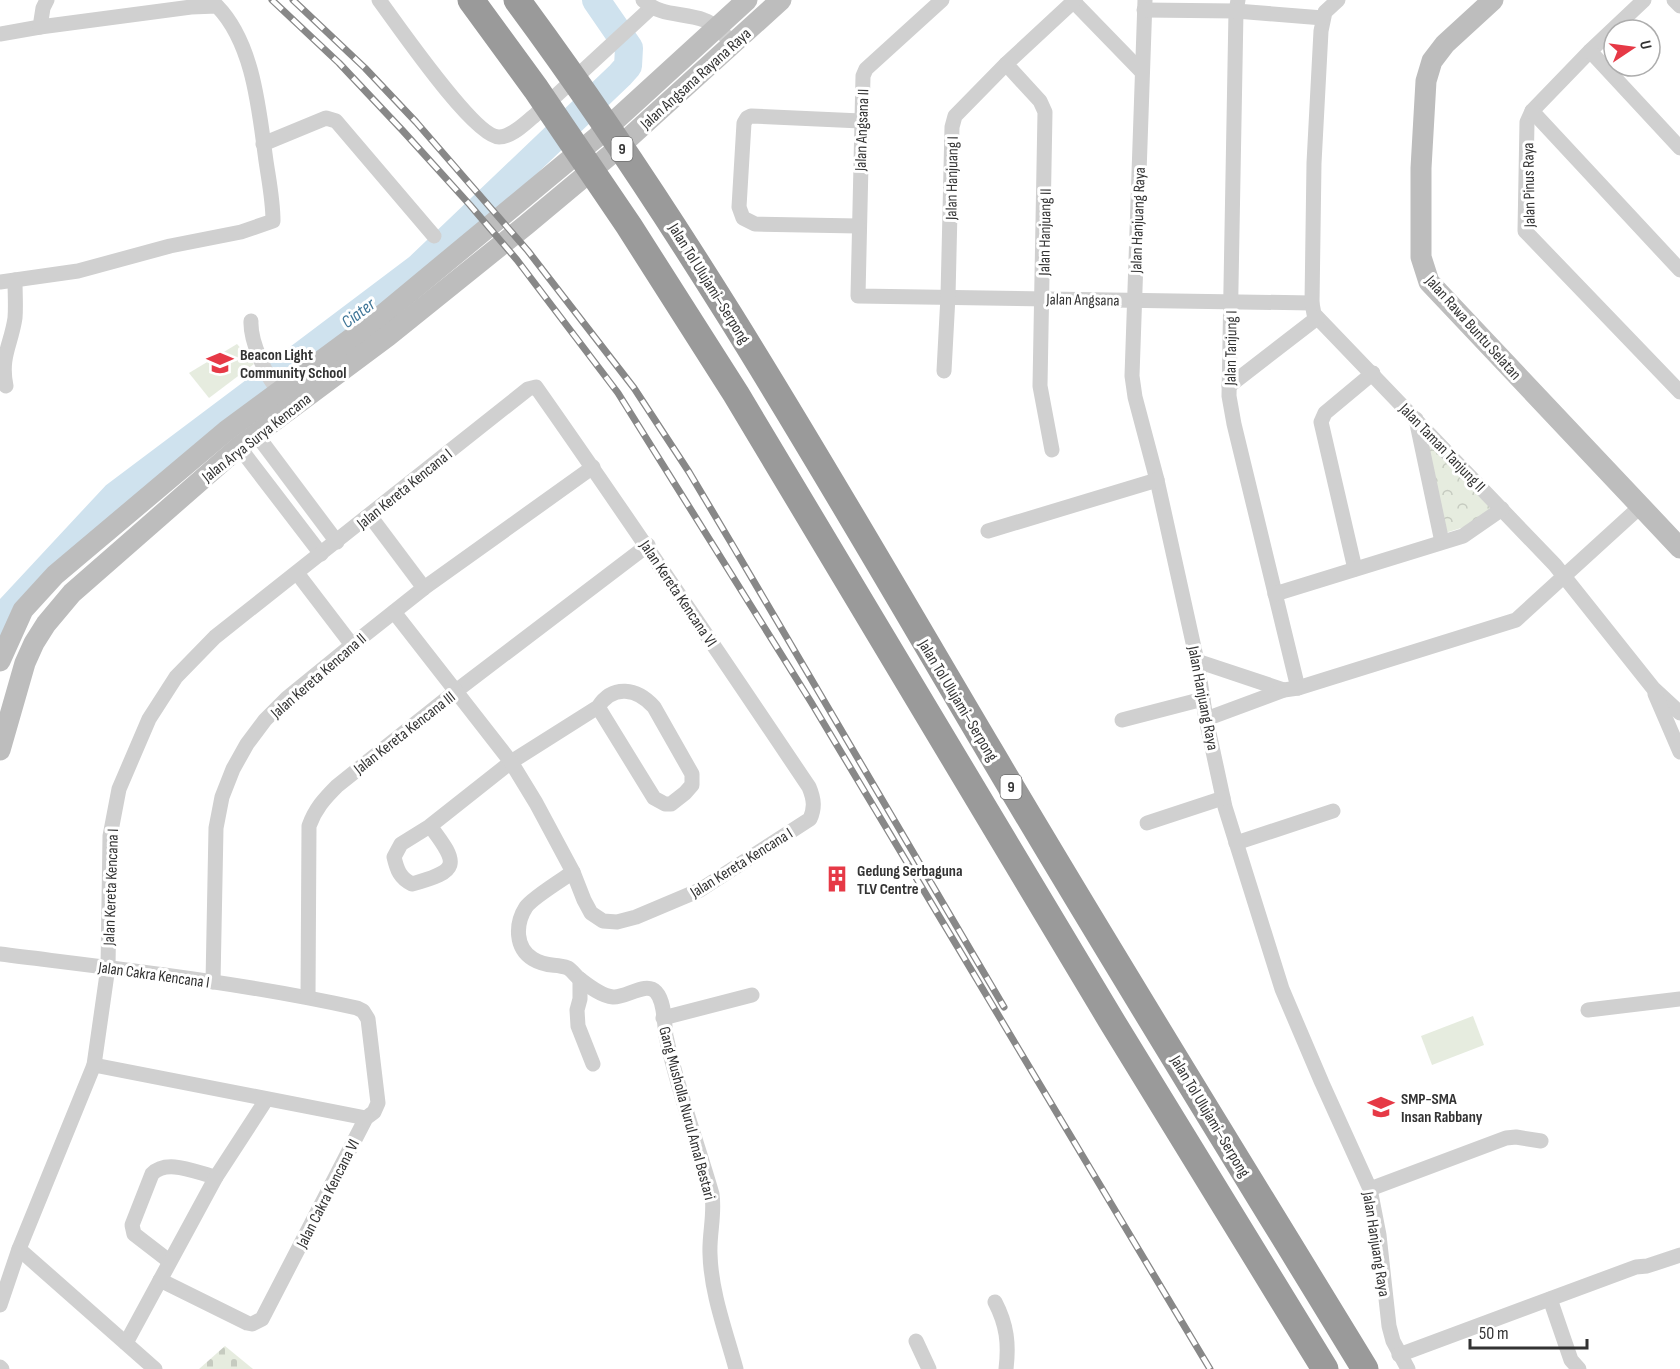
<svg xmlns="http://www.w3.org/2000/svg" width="1680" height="1369" viewBox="0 0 1680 1369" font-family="'Sofia Sans Condensed',sans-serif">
  <defs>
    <pattern id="cemetery-stones" width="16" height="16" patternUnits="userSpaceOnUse" patternTransform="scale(1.5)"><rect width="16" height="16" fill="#e6ecdf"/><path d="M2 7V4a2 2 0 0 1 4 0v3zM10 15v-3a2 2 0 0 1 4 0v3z" fill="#c6cbc0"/></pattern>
    <pattern id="park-crowns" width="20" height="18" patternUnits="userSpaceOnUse" patternTransform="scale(1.5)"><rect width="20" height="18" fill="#e6ecdf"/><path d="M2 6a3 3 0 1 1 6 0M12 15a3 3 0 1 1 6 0" fill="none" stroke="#c6cbc0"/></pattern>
  </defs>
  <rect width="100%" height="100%" fill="#fff"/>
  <polygon fill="url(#cemetery-stones)" points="225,1346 253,1369 199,1369"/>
  <polygon fill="url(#park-crowns)" points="1424,435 1492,507 1474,524 1445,533"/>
  <g fill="#e6ecdf">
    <polygon points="237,344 254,364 209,398 189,373"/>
    <polygon points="1473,1016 1484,1045 1432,1065 1421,1036"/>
  </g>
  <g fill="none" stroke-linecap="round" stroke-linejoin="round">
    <polyline stroke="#cfe2ee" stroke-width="28" points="0,626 6,613 115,496 418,268 620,75 628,66 629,48 596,0"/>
    <g stroke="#d0d0d0" stroke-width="15">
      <path d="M379 0C397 24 474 137 499 137 512 137 525 123 534 116L651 8"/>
      <path d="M643 0C661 17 682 12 704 20 716 24 725 36 733 44"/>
      <polyline points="942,0 866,69 863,76 858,296 1312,303"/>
      <polyline points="1072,0 1141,71"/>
      <polyline points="1145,0 1132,376 1135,397 1157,480 1197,661 1206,719 1225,807 1282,989 1322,1083 1370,1189 1379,1235 1389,1326 1393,1341 1408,1369"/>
      <polyline points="1238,0 1236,11 1229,396 1234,424 1298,688"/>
      <polyline points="1338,0 1325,12 1321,31 1314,163 1312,303 1314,314 1555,565 1653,688 1680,713"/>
      <polyline points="1644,0 1590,51 1532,111 1527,122 1525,231 1680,392"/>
      <polyline points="1674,0 1680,6"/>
      <polyline points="1144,10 1236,11 1323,18"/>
      <polyline points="0,34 40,27 43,8 47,0"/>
      <polyline points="1590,51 1680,148"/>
      <polyline points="1006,64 1040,101 1045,112 1040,386 1052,450"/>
      <polyline points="1532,111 1680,270"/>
      <polyline points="263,144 326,118 336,121 434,236"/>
      <polyline points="858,226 755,224 743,218 739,207 744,123 747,118 751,116 861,121"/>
      <path d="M0 282 78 271 170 246 241 232 273 221C273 201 269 181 266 161 259 111 254 44 217 6L191 7 40 27"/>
      <path d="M251 321C250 341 266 377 280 392"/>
      <polyline points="944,371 948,296 952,127 955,116 1006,64 1075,0"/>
      <path d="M6 386C0 357 11 345 15 318 16 306 15 293 15 280"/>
      <polyline points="1229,386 1317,318"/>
      <polyline points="1416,419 1442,542"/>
      <polyline points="256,434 337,542"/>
      <polyline points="239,447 321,554"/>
      <polyline points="370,516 424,588"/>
      <polyline points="988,531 1157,480"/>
      <polyline points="1355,569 1321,422 1325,413 1373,373"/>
      <polyline points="297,573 352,645"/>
      <polyline points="1275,594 1463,536 1502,509"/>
      <polyline points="1197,661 1284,690"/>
      <polyline points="1655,694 1680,752"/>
      <polyline points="1206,719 1284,690 1298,688 1516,620 1641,506"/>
      <polyline points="1122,720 1203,699"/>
      <polyline points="1147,823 1223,798"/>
      <path d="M430 826 401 844 394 857C397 870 400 878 412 884 459 871 460 865 430 826L511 762 598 707C613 684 637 688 654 707L692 774V785L685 793 671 804H665L654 798 598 707"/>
      <polyline points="1236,843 1333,811"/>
      <path d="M573 872C563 879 532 898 526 907 515 924 515 948 533 959 548 968 555 963 568 968 573 971 576 977 581 980 590 987 602 996 613 997 626 998 646 981 656 992 665 1002 664 1023 666 1036 677 1088 697 1142 712 1194 715 1215 709 1234 710 1254 711 1293 726 1332 736 1369"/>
      <path d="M0 954C119 969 240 982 357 1008L363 1011 368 1019 378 1103 374 1112 366 1118 262 1319 252 1324 247 1323 160 1280"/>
      <polyline points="580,979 580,999 577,1010 578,1026 593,1064"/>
      <polyline points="213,982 216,828 222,797 233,769 247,744 265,720 287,698 352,645 424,588 593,467"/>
      <path d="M308 997 309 826C315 809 324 799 337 786L456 691 648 545"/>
      <polyline points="1588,1010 1680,999"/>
      <polyline points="663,1018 752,995"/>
      <polyline points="94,1065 366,1118"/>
      <polyline points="1370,1189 1506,1138 1516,1137 1541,1141"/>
      <polyline points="19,1249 155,1369"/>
      <path d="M169 1261 134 1234 132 1225 152 1174C167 1158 197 1173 216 1177"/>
      <polyline points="1550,1299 1571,1360 1579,1369"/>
      <path d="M995 1302C1007 1325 1009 1344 1006 1369"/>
      <path d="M0 1305 19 1249 94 1065 108 967 110 836 119 789 149 719 176 677 215 637 528 389 536 387C629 519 719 653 809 787 814 799 815 808 810 819L700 890 636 917 617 922 603 921 591 913 584 900 573 872 536 803 511 762 394 612"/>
      <polyline points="916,1341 929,1369"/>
      <polyline points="126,1343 216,1177 266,1100"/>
      <polyline points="1399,1355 1636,1267 1647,1266 1680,1255"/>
      <polyline points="0,1367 2,1369"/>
    </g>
    <g stroke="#bdbdbd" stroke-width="21">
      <polyline points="1493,0 1445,44 1432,61 1426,81 1421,168 1421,257 1429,282 1680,548"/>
      <polyline points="0,661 23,610 55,575 226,431 375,321 597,137 747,0"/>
      <polyline points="0,750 25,663 34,643 46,624 72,593 239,447 388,336 526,225 610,155 781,0"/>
    </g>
    <g stroke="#9a9a9a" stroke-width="27">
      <polyline points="471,0 536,89 629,226 736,394 1111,1020 1325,1369"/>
      <path d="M517 0C694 239 840 498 991 753 1113 960 1240 1164 1365 1369"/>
    </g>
    <g stroke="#888" stroke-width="7">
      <g id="rail">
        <polyline points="272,0 339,63 403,131 470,205 517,260 618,393 811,702 1210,1369"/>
        <polyline points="293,0 365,68 416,122 528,251 634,388 689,472 733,546 1004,1007"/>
      </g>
    </g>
    <use href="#rail" stroke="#fff" stroke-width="4.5" stroke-dasharray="14" stroke-linecap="butt"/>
  </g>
  <defs>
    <g id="school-bare" transform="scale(2.07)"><path d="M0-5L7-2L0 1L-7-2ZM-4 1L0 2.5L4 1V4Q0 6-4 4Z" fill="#e63946" stroke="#fff" stroke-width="2.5" paint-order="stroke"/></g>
    <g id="building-bare" transform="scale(2.07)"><path d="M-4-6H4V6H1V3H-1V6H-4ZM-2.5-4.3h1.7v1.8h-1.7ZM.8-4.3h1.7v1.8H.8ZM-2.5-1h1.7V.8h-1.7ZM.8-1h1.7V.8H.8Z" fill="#e63946" stroke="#fff" stroke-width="2.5" paint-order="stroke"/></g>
  </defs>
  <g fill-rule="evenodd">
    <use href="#school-bare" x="220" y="363"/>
    <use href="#building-bare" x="837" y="879"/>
    <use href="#school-bare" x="1381" y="1107"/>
  </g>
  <g text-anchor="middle" stroke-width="6" stroke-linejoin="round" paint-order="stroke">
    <g fill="#fff" stroke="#707070" stroke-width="1.5">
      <rect x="611.5" y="137" width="21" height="24" rx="4.5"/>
      <rect x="1000.5" y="775" width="21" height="24" rx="4.5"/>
    </g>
    <g font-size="15" font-weight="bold" fill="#333">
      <text x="622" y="154">9</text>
      <text x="1011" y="792">9</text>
    </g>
    <g font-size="16" fill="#333" stroke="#fff">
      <text transform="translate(695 78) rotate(-42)" y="6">Jalan Angsana Rayana Raya</text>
      <text transform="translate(861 130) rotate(-88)" y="6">Jalan Angsana II</text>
      <text transform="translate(951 178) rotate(-89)" y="6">Jalan Hanjuang I</text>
      <text transform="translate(1528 185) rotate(-91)" y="6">Jalan Pinus Raya</text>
      <text transform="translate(1137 220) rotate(-88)" y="6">Jalan Hanjuang Raya</text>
      <text transform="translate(1044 232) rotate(-89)" y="6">Jalan Hanjuang II</text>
      <text transform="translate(710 283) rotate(58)" y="6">Jalan Tol Ulujami–Serpong</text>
      <text transform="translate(1083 299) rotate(1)" y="6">Jalan Angsana</text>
      <text transform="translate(1474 327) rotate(48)" y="6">Jalan Rawa Buntu Selatan</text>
      <text transform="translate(1230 348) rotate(-89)" y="6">Jalan Tanjung I</text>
      <text transform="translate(256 437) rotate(-38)" y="6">Jalan Arya Surya Kencana</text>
      <text transform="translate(1443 447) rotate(46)" y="6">Jalan Taman Tanjung II</text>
      <text transform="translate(404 488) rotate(-39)" y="6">Jalan Kereta Kencana I</text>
      <text transform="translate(679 593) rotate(56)" y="6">Jalan Kereta Kencana VI</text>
      <text transform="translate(318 675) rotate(-41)" y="6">Jalan Kereta Kencana II</text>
      <text transform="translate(1204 698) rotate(79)" y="6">Jalan Hanjuang Raya</text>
      <text transform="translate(959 700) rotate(59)" y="6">Jalan Tol Ulujami–Serpong</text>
      <text transform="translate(404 732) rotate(-38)" y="6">Jalan Kereta Kencana III</text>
      <text transform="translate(741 862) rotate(-32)" y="6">Jalan Kereta Kencana I</text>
      <text transform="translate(110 887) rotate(-88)" y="6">Jalan Kereta Kencana I</text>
      <text transform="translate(154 974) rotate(8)" y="6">Jalan Cakra Kencana I</text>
      <text transform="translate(688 1113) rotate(75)" y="6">Gang Musholla Nurul Amal Bestari</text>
      <text transform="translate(1211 1116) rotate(59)" y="6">Jalan Tol Ulujami–Serpong</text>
      <text transform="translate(327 1193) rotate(-63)" y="6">Jalan Cakra Kencana VI</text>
      <text transform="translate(1377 1244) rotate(81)" y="6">Jalan Hanjuang Raya</text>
    </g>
    <g font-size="16" font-weight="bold" fill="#333" stroke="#fff" text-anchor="start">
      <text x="240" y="360">Beacon Light<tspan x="240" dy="18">Community School</tspan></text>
      <text x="857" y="876">Gedung Serbaguna<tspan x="857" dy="18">TLV Centre</tspan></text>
      <text x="1401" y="1104">SMP-SMA<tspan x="1401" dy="18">Insan Rabbany</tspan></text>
    </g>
    <g font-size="18" font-style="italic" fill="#3f7597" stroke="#fff">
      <text transform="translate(358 313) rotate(-37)" y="6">Ciater</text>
    </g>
  </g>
  <g transform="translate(1632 48) rotate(77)"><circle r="28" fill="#ffffff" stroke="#adadad" stroke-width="1.5"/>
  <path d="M0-4.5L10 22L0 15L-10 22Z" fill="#e63946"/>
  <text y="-9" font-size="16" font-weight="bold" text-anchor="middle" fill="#333333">U</text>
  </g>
  <path d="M1470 1339v9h117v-9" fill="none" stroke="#333333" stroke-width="3"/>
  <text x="1479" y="1339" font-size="18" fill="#333333" stroke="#ffffff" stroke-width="4.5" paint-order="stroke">50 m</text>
</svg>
